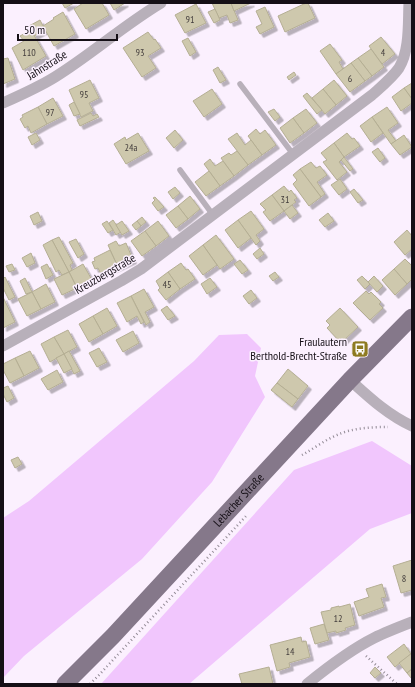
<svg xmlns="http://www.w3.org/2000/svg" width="415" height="687" viewBox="0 0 415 687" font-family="'PT Sans Narrow',sans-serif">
  <defs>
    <filter id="shadow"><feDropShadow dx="3.5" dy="3.5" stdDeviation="0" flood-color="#0004"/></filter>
  </defs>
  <rect width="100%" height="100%" fill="#fbf0fe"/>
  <g fill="#f1c6fd">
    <polygon points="247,334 261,348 255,376 265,397 212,482 142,559 24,656 3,678 3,518 29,501 194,361 219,335"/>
    <polygon points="372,441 412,466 412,513 370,529 189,684 101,684 294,470"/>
  </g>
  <g fill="#cec8ad" stroke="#b4ae93" filter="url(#shadow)">
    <polygon points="62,3 74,3 65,8"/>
    <polygon points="83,3 102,3 109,15 86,29 74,9"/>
    <polygon points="110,3 125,3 114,10"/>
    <polygon points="212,3 231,3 238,20 230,23 227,15 219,18"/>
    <polygon points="231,3 251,3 234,11"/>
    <polygon points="306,3 308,3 315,18 285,32 278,16"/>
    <polygon points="196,4 206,23 185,33 175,15"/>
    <polygon points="265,7 274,27 260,34 256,27 262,24 256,11"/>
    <polygon points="215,9 220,20 214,23 208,12"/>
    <polygon points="63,12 75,34 54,46 43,26 54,19 53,18"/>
    <polygon points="40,20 45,30 34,36 29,26"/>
    <polygon points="31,30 46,56 23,70 12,48 24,41 20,36"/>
    <polygon points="148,32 154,40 155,39 161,48 148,56 156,68 142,77 123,48"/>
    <polygon points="381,37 395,54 382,64 369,46"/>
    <polygon points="188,38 196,52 190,56 182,41"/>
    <polygon points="330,44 342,60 339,62 343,69 336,74 320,51"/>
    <polygon points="371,49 384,67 372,76 358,58"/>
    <polygon points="8,58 15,79 3,84 3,59"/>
    <polygon points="358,58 372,76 365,81 351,63"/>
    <polygon points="351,63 365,81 350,92 336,74"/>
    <polygon points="218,67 226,80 220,83 213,70"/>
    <polygon points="294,72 296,75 289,80 287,77"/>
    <polygon points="90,80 99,98 89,103 93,111 81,117 69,90"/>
    <polygon points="334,80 347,96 336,105 323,89"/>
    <polygon points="412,83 412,99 404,88"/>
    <polygon points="404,88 412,99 412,103 401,111 392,97"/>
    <polygon points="212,89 222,104 204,117 193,101"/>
    <polygon points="323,89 336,105 325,114 312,98"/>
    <polygon points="307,93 322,110 317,114 303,96"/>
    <polygon points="53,98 63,116 47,124 38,107"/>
    <polygon points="74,102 80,114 74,116 69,105"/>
    <polygon points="38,107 47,124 31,133 28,126 25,128 20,119 23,117 22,115"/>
    <polygon points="387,107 398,123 388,130 396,141 391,144 372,117"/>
    <polygon points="274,109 280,117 275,121 268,112"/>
    <polygon points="306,109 317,123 304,133 293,118"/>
    <polygon points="91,113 93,116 97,114 99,117 80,126 77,120"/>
    <polygon points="372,117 383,133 371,142 360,126"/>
    <polygon points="293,118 304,133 290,143 280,128"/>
    <polygon points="256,129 260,134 265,130 276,145 262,155 248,136"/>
    <polygon points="175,130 183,140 174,148 166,138"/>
    <polygon points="36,133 40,140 32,145 28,137"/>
    <polygon points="138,133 149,151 126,164 114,144 125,137 126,140"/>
    <polygon points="237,133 245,145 251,140 262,155 248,165 228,139"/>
    <polygon points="347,133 352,139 354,138 360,146 344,157 334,143"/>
    <polygon points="404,135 412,147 400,155 391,144"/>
    <polygon points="334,143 344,157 339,162 347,172 337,180 323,162 327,160 321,153"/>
    <polygon points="378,148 385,158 380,162 372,152"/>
    <polygon points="237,151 248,165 234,176 221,158 229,153 231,155"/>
    <polygon points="344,157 353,169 350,171 341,160"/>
    <polygon points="210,159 215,166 223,161 234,176 220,186 204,164"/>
    <polygon points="311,162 316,168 320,166 327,175 317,182 325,194 321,197 300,169"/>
    <polygon points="300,169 321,197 309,206 293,184 297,180 293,175"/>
    <polygon points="209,171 220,186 206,196 195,182"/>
    <polygon points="340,179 347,189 339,195 331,185"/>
    <polygon points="284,186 289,192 291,190 297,198 294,200 296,202 284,211 272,195"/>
    <polygon points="175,187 180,193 173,199 168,192"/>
    <polygon points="354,189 363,200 358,203 350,192"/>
    <polygon points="272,195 284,211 270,221 263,212 266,210 260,204"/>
    <polygon points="190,196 200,209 188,219 178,206"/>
    <polygon points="155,197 164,207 158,211 152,203 155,200 153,198"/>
    <polygon points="292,205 298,213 290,219 284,211"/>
    <polygon points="178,206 188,219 176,228 166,215"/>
    <polygon points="251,211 264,229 256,235 260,241 256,245 238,220"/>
    <polygon points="38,212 42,221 34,225 30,216"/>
    <polygon points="328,213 334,221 325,227 319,220"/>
    <polygon points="142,217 146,222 141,226 137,221"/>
    <polygon points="113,220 121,232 116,235 109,223"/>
    <polygon points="238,220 251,238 238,248 225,230"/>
    <polygon points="107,221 113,230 108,233 102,224"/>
    <polygon points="122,221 129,231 122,235 116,225"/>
    <polygon points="137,221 141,226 136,230 132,225"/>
    <polygon points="158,221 169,236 156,246 145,231"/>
    <polygon points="407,230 412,236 412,249 405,255 394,242"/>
    <polygon points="145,231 156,246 142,256 131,241"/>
    <polygon points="216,235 234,259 220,269 203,245"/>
    <polygon points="59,237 73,263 70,265 72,270 69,272 52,240"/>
    <polygon points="76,239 84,254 78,258 69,242"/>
    <polygon points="52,240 69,272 62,275 59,270 56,272 43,245"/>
    <polygon points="116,241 119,246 126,243 133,260 118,267 108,245"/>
    <polygon points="203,245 217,265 203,275 189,256"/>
    <polygon points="260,248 264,254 257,259 253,254"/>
    <polygon points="110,250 118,267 101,274 98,268 95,269 92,262 95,261 94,258"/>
    <polygon points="31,253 35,263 27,267 22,258"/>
    <polygon points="405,259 412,266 412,279 407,284 394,269"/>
    <polygon points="240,260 248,270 242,274 234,264"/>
    <polygon points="181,263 186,270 188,269 195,279 180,289 168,272"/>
    <polygon points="12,264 15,270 9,272 6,266"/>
    <polygon points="47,264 53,275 46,279 41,267"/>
    <polygon points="83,264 92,280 77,288 69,272"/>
    <polygon points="394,269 407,284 395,295 382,280"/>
    <polygon points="69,272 77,288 62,295 54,279"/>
    <polygon points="168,272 180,289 166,300 158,290 160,288 156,281"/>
    <polygon points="275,272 279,277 273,281 269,276"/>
    <polygon points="362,276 370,284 365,289 357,280"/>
    <polygon points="374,276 383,286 377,292 368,282"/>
    <polygon points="5,277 15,297 9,300 3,288 3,279"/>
    <polygon points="25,278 32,292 26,294 20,281"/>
    <polygon points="210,278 217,287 207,294 201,284"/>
    <polygon points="46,284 55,302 41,309 32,292"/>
    <polygon points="144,289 154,307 145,312 150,322 146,325 131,296"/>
    <polygon points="251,290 257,298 249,304 243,296"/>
    <polygon points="366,291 369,294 371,292 381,302 379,304 383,308 370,320 353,303"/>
    <polygon points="32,292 41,309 27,316 18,299"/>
    <polygon points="131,296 144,322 141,324 137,316 127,322 117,303"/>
    <polygon points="3,297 15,322 3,328"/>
    <polygon points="167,306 175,316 168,320 161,310"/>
    <polygon points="107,308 117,326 103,334 93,316"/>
    <polygon points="340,308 358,327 341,343 327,328 330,325 326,321"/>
    <polygon points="93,316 103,334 89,342 79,324"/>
    <polygon points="68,330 77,347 64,354 54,337"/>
    <polygon points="133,331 139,343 123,352 116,340"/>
    <polygon points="54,337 64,354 50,362 41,344"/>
    <polygon points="99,348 107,362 97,367 89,353"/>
    <polygon points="30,351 39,368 24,376 15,358"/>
    <polygon points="69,351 80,371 74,374 64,354"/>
    <polygon points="64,354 72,369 64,373 56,358"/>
    <polygon points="15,358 24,376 10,383 3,370 3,364"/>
    <polygon points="288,369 308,386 298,399 277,383"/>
    <polygon points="57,370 63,382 48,390 41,379"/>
    <polygon points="277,383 298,399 292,407 271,390"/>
    <polygon points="8,386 14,398 7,402 3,394 3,388"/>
    <polygon points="18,457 22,464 15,468 11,460"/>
    <polygon points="412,560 412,590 401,593 393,566"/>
    <polygon points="382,584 386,597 381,598 384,607 359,616 354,602 369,597 366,589"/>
    <polygon points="350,604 355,625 345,628 346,630 336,633 336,631 327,633 321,612 331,610 331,608 339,606 339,607"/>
    <polygon points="324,624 329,640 315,644 310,628"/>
    <polygon points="301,637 302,642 306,641 310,657 289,663 290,667 277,671 270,645"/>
    <polygon points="404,644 411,654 395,667 387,657"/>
    <polygon points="412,653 412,669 407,673 399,663"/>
    <polygon points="269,667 273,684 242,684 239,674"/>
    <polygon points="375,667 381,673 375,678 370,673"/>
    <polygon points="412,669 412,679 407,673"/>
  </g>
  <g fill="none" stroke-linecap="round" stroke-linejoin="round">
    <g stroke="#948c97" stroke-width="2.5" stroke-dasharray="1 3" stroke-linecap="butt">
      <path d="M302 455C313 449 325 440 337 435 352 428 372 427 388 427"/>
      <polyline points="366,656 397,684"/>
      <polyline points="90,684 100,674 247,515"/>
    </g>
    <g stroke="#b8b0ba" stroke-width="5.5">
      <polyline points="240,84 293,154"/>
      <polyline points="180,170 213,215"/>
    </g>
    <g stroke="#b8b0ba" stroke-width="11">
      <path d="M3 103C21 95 39 87 55 77 92 54 124 25 161 3"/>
      <path d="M3 346 121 281 141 269 372 95C382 86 392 78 399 68 410 50 408 23 409 3"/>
      <path d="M350 380C370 398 388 415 412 426"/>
      <path d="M307 684C328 667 350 650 374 638 386 632 399 627 412 622"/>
    </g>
    <path stroke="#85788a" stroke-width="17" id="s1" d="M65 684 113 636 350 380 412 317"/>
  </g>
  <defs>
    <g id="bus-square" transform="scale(0.9)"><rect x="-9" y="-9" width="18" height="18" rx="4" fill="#8d7a20" stroke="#fbf0fe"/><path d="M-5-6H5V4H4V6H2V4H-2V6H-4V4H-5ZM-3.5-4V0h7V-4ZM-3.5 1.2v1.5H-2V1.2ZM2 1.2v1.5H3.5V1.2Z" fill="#fff"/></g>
  </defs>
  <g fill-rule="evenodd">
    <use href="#bus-square" x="360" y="349"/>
  </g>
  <g text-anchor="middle" stroke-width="3" stroke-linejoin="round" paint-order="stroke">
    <g font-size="10" fill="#433d3c">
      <text x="190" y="23">91</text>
      <text x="29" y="56">110</text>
      <text x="140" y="56">93</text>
      <text x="383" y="56">4</text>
      <text x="350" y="82">6</text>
      <text x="84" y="98">95</text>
      <text x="50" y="116">97</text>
      <text x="131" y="151">24a</text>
      <text x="285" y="203">31</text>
      <text x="167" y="288">45</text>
      <text x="404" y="582">8</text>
      <text x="338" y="622">12</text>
      <text x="290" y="655">14</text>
    </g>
    <g font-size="12" fill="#150f16" stroke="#fbf0fe">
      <text transform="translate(47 65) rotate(-32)" y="4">Jahnstraße</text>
      <text transform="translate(105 274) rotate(-30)" y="4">Kreuzbergstraße</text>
      <text dy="4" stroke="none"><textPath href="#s1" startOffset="253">Lebacher Straße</textPath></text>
    </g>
    <g font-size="12" fill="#150f16" stroke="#fbf0fe" text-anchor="end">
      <text x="347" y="346">Fraulautern<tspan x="347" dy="14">Berthold-Brecht-Straße</tspan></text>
    </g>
  </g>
  <rect width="415" height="687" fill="none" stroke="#150f16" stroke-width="8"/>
  <path d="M18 34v6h99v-6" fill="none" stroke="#150f16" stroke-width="2"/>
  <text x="24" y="34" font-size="12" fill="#150f16" stroke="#fbf0fe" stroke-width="3" paint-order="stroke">50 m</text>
</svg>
